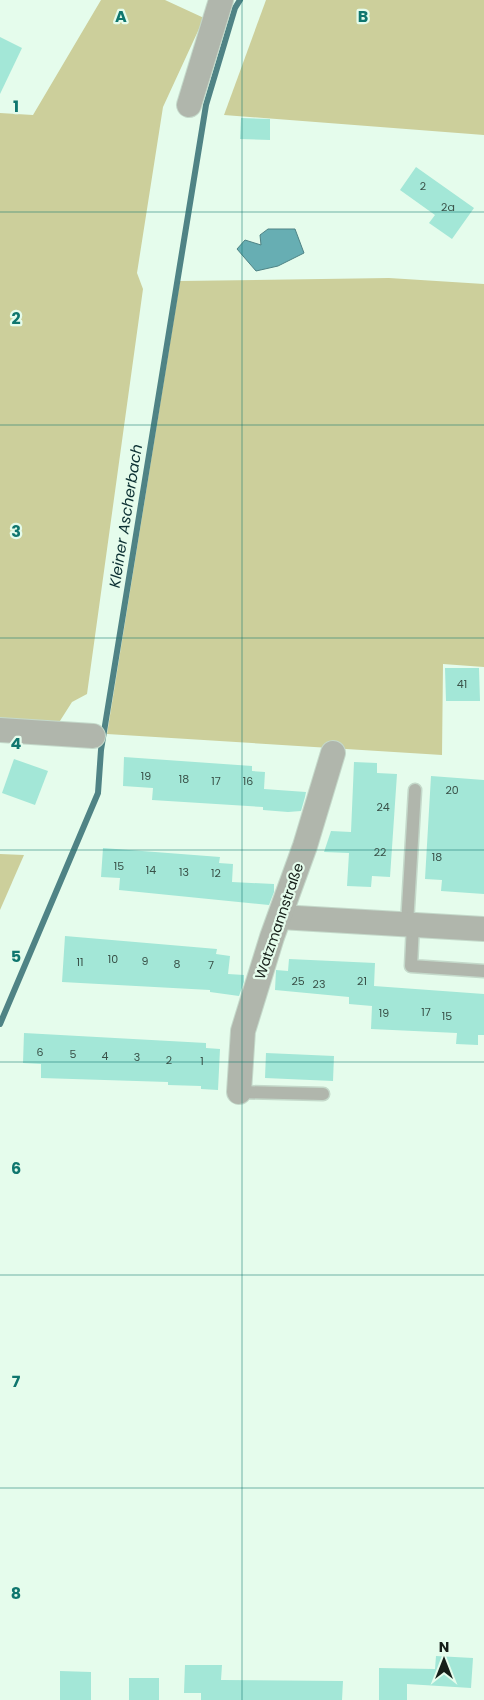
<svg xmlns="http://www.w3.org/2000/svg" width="484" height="1700" viewBox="0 0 484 1700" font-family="Poppins,sans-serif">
  <rect width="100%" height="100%" fill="#e5fcec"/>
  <g fill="#cccf9b">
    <polygon points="101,0 165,0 204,18 163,107 137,273 143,289 87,694 72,702 58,724 0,721 0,113 33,115"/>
    <polygon points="266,0 484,0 484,135 224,115"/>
    <polygon points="389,278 484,284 484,667 443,664 442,755 107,734 180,281"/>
    <polygon points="0,854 24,855 0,910"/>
  </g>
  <polygon fill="#67aeb3" stroke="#4f8385" points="268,229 295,229 304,253 278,266 256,271 237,249 245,240 261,245 260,235"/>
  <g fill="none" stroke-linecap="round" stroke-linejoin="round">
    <polyline stroke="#4f8385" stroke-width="6" points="0,1024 98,793 101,750 206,105 235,8 240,0"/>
  </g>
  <g fill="#a3e7d7">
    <polygon points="0,37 22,48 0,94"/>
    <polygon points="241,118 270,119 270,140 240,139"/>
    <polygon points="416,167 474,208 452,239 429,223 435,215 400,190"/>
    <polygon points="445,668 479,668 480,701 446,701"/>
    <polygon points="124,757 252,766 252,771 265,772 264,789 306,792 305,797 301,811 288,812 263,810 263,807 152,800 153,788 123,786"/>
    <polygon points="14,759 48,771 35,805 2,793"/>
    <polygon points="354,762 377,763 377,773 397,774 390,877 372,876 371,887 347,886 349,853 324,852 331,831 351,832"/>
    <polygon points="431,776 484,780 484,894 441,891 442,880 425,879"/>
    <polygon points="103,848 220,857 219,863 233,864 232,882 274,884 274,892 269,905 119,890 120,878 101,877"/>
    <polygon points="65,936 217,949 216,954 230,956 228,974 244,975 244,982 239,996 210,992 210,990 62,982"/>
    <polygon points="289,959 375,963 374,986 484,994 484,1035 478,1035 478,1045 456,1044 457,1033 371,1029 372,1006 349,1004 349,997 275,990 276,970 288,971"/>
    <polygon points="24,1033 206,1043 206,1048 220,1049 218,1090 201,1089 201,1086 168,1085 168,1082 41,1078 41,1064 23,1063"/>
    <polygon points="266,1053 334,1056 333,1081 265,1078"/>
    <polygon points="436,1656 473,1658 471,1688 407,1684 407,1700 379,1700 379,1668 435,1669"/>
    <polygon points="185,1665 222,1665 221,1680 343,1681 342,1700 201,1700 201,1693 184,1693"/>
    <polygon points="60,1671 91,1672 91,1700 60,1700"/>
    <rect x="129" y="1678" width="30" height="22"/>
  </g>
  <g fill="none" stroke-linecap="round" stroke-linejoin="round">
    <g stroke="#c4d9ca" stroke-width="15">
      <g id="service">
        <polyline points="407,924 415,790"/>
        <polyline points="413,924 411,966 484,971"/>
        <polyline points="239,1092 323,1094"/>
      </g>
    </g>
    <g stroke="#c4d9ca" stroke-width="26">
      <g id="minor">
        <polyline points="189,105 221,0"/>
        <polyline points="0,730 93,736"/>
        <polyline points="280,917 484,929"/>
        <polyline points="239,1092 243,1031 272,937 305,846 333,753"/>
      </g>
    </g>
    <use href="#service" stroke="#b0b6ac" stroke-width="12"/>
    <use href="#minor" stroke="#b0b6ac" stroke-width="24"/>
  </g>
  <path fill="none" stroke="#0f766e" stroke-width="1" stroke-opacity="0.55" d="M242 0V1700M0 212H484M0 425H484M0 638H484M0 850H484M0 1062H484M0 1275H484M0 1488H484"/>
  <g text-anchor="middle" stroke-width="4.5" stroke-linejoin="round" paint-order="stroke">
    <g font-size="11" fill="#395148">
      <text x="423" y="190">2</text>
      <text x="448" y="211">2a</text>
      <text x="462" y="688">41</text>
      <text x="146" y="780">19</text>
      <text x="184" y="783">18</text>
      <text x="216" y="785">17</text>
      <text x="248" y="785">16</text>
      <text x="452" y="794">20</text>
      <text x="383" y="811">24</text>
      <text x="380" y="856">22</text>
      <text x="437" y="861">18</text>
      <text x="119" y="870">15</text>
      <text x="151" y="874">14</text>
      <text x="184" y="876">13</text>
      <text x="216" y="877">12</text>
      <text x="113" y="963">10</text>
      <text x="145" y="965">9</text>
      <text x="80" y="966">11</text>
      <text x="177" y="968">8</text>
      <text x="211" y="969">7</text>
      <text x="298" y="985">25</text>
      <text x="362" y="985">21</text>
      <text x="319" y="988">23</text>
      <text x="426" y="1016">17</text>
      <text x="384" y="1017">19</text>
      <text x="447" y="1020">15</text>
      <text x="40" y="1056">6</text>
      <text x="73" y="1058">5</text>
      <text x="105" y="1060">4</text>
      <text x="137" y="1061">3</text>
      <text x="169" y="1064">2</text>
      <text x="202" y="1065">1</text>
    </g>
    <g font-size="14" fill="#161f19" stroke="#e5fcec">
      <text transform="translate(279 921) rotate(-71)" y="5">Watzmannstraße</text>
    </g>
    <g font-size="15" font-style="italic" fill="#0c3133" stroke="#e5fcec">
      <text transform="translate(126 516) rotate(-81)" y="5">Kleiner Ascherbach</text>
    </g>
  </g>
  <g font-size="16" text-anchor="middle" font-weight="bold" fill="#0f766e" stroke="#e5fcec" stroke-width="4.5" stroke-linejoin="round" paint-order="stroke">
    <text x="121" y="22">A</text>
    <text x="363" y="22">B</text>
    <text x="16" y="112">1</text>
    <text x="16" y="324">2</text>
    <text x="16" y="537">3</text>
    <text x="16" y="749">4</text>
    <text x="16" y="962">5</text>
    <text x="16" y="1174">6</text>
    <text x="16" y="1387">7</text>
    <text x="16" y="1599">8</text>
  </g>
  <g transform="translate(444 1660)" stroke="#e5fcec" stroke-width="4" paint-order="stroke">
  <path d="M0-4L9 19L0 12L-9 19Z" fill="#161f19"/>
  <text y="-8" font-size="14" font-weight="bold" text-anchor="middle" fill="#161f19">N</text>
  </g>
</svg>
